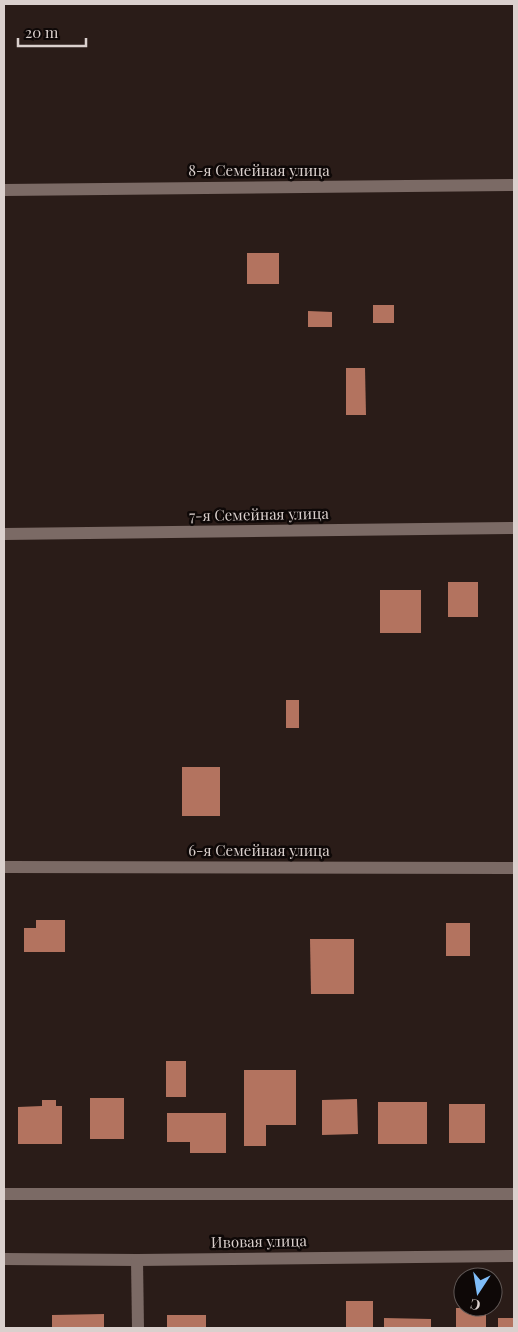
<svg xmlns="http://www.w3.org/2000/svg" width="518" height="1332" viewBox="0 0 518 1332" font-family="'Playfair Display',serif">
  <rect width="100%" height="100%" fill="#2a1c18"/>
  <g fill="#b3735f">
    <rect x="247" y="253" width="32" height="31"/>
    <rect x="373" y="305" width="21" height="18"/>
    <polygon points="308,311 332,312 332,327 308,327"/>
    <polygon points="346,368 365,368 366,415 346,415"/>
    <rect x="448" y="582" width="30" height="35"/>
    <rect x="380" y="590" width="41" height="43"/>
    <rect x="286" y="700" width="13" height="28"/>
    <rect x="182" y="767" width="38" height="49"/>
    <polygon points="36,920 65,920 65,952 24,952 24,928 36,928"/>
    <rect x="446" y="923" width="24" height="33"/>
    <polygon points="310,939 354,939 354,994 311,994"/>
    <rect x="166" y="1061" width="20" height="36"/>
    <polygon points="244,1070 296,1070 296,1125 266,1125 266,1146 244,1146"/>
    <rect x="90" y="1098" width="34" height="41"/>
    <polygon points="357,1099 358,1134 322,1135 322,1100"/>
    <polygon points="42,1100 56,1100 56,1106 62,1106 62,1144 18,1144 18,1107 42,1106"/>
    <rect x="378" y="1102" width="49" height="42"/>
    <rect x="449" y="1104" width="36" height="39"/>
    <polygon points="167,1113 226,1113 226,1153 190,1153 190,1142 167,1142"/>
    <rect x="346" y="1301" width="27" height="27"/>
    <rect x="456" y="1308" width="30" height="20"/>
    <polygon points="104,1314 104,1328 52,1328 52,1315"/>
    <rect x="167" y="1315" width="39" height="13"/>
    <polygon points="384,1318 431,1319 431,1328 384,1328"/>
    <rect x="498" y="1318" width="16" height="10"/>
  </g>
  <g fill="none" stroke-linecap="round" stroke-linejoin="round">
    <g stroke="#7b6a65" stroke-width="12">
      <polyline points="4,190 514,185"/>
      <polyline points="4,534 514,528"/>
      <polyline points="4,867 514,868"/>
      <polyline points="4,1194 514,1194"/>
      <polyline points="4,1259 137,1260 514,1256"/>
      <polyline points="137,1260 138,1328"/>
    </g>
  </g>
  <g text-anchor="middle" stroke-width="5" stroke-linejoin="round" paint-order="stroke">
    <g font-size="15" fill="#dad0cd" stroke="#0e0807">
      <text x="259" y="176">8-я Семейная улица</text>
      <text transform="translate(259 515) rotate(-1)" y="5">7-я Семейная улица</text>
      <text x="259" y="856">6-я Семейная улица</text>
      <text transform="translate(259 1242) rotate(-1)" y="5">Ивовая улица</text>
    </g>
  </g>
  <rect width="518" height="1332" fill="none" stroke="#dad0cd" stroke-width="10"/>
  <g transform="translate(478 1292) rotate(192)"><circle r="24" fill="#0e0807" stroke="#605856"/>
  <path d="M0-4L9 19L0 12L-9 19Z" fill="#7fbdf9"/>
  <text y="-8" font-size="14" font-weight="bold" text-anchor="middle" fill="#dad0cd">С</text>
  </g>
  <path d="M18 38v8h68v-8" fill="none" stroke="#dad0cd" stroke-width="2.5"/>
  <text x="25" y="38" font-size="15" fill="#dad0cd" stroke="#0e0807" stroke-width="4" paint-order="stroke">20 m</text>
</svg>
